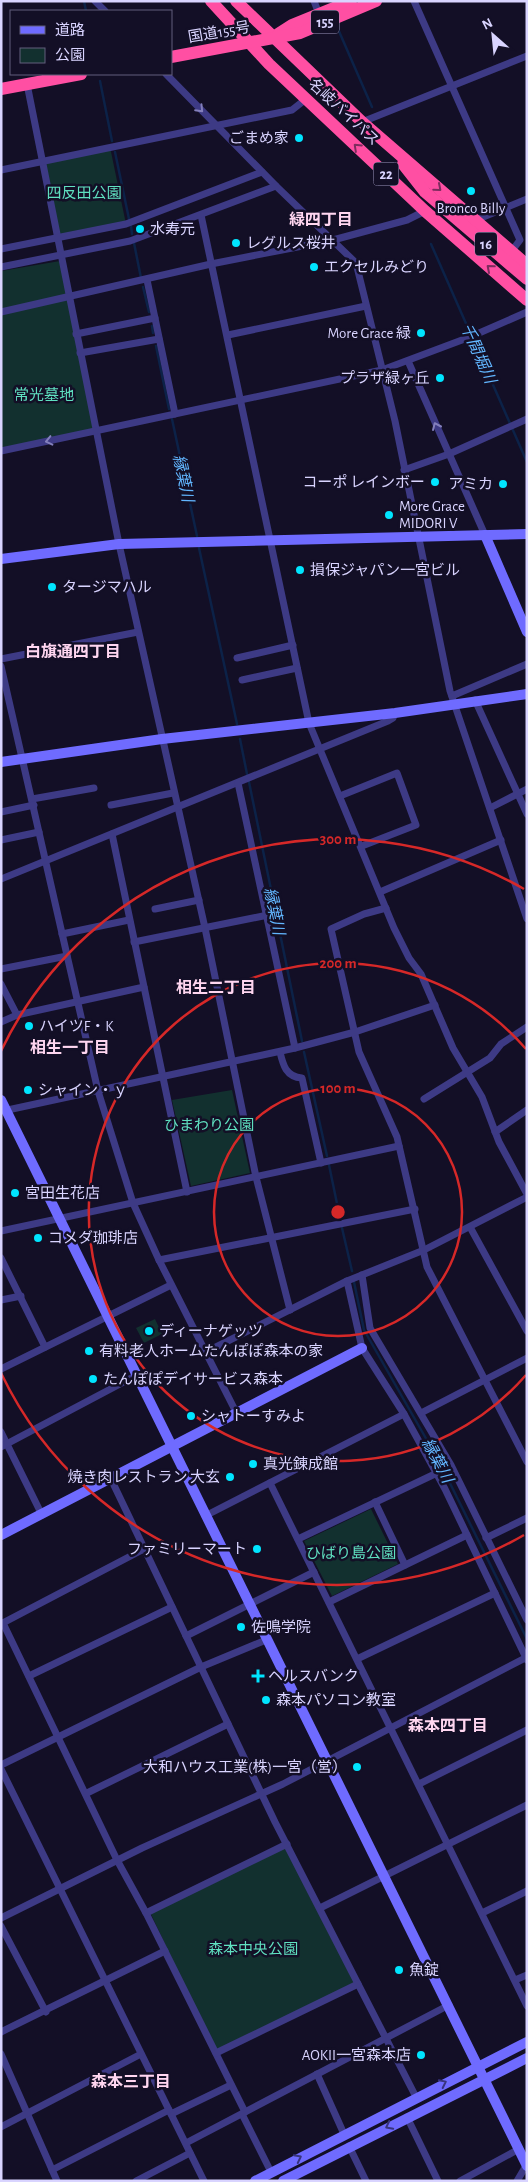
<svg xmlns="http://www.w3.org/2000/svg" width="528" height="2182" viewBox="0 0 528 2182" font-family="'Alegreya Sans','Noto Sans JP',sans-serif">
  <rect width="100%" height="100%" fill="#130f26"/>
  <g fill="#12302f">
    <polygon points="110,147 126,224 58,239 43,161"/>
    <polygon points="60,261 95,429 1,448 1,271"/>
    <polygon points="232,1090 250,1173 191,1186 172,1100"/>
    <polygon points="155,1319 162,1334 144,1343 136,1328"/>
    <polygon points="371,1509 398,1564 332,1596 304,1541"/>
    <polygon points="287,1844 358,1984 216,2053 150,1912"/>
  </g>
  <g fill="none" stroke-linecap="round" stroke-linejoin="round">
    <g stroke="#0c2248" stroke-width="2.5">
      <polyline points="84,1 86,11"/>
      <polyline points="338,29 372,107"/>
      <polyline points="100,81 112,141"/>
      <polyline points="115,152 129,219"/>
      <polyline points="131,226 132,234"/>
      <polyline points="134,243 141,278"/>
      <polyline points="431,244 527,462"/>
      <polyline points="143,287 149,312"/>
      <polyline points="152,326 153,333"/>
      <polyline points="156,346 169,409"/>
      <polyline points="172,419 197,536"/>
      <polyline points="199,548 237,724"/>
      <polyline points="240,739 247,774"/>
      <polyline points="249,782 302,1041"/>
      <polyline points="304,1052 327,1156"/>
      <polyline points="329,1165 340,1218"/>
      <polyline points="342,1228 352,1271"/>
      <polyline points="354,1282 364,1330 440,1463 527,1639"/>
    </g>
    <g stroke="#3d3a85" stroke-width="7">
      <polyline points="95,1 105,11"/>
      <polyline points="314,1 319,14"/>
      <polyline points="414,1 520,240 511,252"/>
      <polyline points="166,74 276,186 356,263 395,421 450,691 527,919"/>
      <polyline points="27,84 119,544 205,928 256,1177 290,1310"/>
      <polyline points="362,122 527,56"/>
      <polyline points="1,170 292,110 306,99"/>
      <polyline points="201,215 309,723 394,928 409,958 421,974 453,1048 482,1097 499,1142 527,1194"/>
      <polyline points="476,220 527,199"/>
      <polyline points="1,249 126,224 262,172"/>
      <polyline points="1,267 130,241 276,186"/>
      <polyline points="147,280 175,414"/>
      <polyline points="1,312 211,264 333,240 407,220 425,211"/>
      <polyline points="76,334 155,318"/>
      <polyline points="228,335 366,306"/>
      <polyline points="80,353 159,339"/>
      <polyline points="408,361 485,535"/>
      <polyline points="1,451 382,370 470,337 527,312"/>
      <polyline points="404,470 449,454 527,419"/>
      <polyline points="237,658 293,645"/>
      <polyline points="1,659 138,632"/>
      <polyline points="1,666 98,1091 133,1203 159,1260 237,1414"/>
      <polyline points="242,680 297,668"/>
      <polyline points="452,696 527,664"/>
      <polyline points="475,700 527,814"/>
      <polyline points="340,796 397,773 416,825 362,846"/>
      <polyline points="32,799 94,788"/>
      <polyline points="111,805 173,793"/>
      <polyline points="490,808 527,789"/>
      <polyline points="1,812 34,805"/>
      <polyline points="112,834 187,1192"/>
      <polyline points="1,840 39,832"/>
      <polyline points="1,879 388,721 393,718 395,713"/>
      <polyline points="380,892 501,840"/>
      <polyline points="386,908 364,914 331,929 359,1052 397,1137 427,1267 527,1462"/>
      <polyline points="155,909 199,900"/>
      <polyline points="62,934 129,920"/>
      <polyline points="134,942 268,915"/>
      <polyline points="1,969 67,956"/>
      <polyline points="1,984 17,1015"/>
      <polyline points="1,1022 17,1015 144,987"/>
      <polyline points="295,1048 355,1032 435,1005"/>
      <path d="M280 1052C283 1065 286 1077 302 1078L321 1163"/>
      <polyline points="424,1099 490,1058 501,1044 527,1027"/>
      <polyline points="3,1111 295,1048 238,783"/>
      <polyline points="495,1132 527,1110"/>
      <polyline points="470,1227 527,1331"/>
      <polyline points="1,1231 399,1146"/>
      <polyline points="1,1258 45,1347"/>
      <polyline points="159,1260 415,1209"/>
      <polyline points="362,1275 370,1328 451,1465 527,1620"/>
      <polyline points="347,1281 362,1348 404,1414 445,1489 527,1660"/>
      <polyline points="1,1300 21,1296"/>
      <polyline points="206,1352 347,1281 424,1250 527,1197"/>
      <polyline points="1,1369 171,1285"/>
      <polyline points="421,1413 527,1358"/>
      <polyline points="1,1432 42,1515"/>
      <polyline points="1,1447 137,1375"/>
      <polyline points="111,1479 275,1822 416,2097"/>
      <polyline points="270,1483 527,2006"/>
      <polyline points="375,1502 405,1565"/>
      <polyline points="205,1516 404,1414"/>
      <polyline points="486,1538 527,1518"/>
      <polyline points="298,1539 437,1473"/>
      <polyline points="329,1602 467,1535"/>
      <polyline points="3,1623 117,1860 146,1913 245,2112"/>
      <polyline points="1,1624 144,1549"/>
      <polyline points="186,1636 314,1572"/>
      <polyline points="357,1659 495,1593"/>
      <polyline points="29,1676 172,1607"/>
      <polyline points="1,1765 201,1667 266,1640"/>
      <polyline points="1,1769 204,2181"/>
      <polyline points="419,1784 527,1730"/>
      <polyline points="87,1793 228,1724"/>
      <polyline points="320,1908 527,1805"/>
      <polyline points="146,1913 287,1844"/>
      <polyline points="482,1913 527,1891"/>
      <polyline points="1,1918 142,1848 283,1784 527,1657"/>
      <polyline points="1,1926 46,2012"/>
      <polyline points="515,1980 527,1975"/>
      <polyline points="1,2032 165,1951"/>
      <polyline points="216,2053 358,1984"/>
      <polyline points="1,2054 57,2181"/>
      <polyline points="317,2074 344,2134"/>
      <polyline points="171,2114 231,2085"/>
      <polyline points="242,2114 271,2172"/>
      <polyline points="407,2117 438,2181"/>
      <polyline points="1,2127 141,2054"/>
      <polyline points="186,2143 449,2005"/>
      <polyline points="349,2146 366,2181"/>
      <polyline points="52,2170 169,2110"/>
      <polyline points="136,2181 190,2153"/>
      <polyline points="460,2181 519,2149"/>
      <polyline points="517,2181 527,2164"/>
    </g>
    <g stroke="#6f6bff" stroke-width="10">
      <polyline points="485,535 527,632"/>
      <polyline points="1,559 119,544 527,534"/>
      <polyline points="1,762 162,739 395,713 527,694"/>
      <polyline points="1,1100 527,2166"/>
      <polyline points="1,1535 362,1348"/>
      <polyline points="255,2181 527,2042"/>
      <polyline points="283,2181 527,2058"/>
    </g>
    <g stroke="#ff4fa3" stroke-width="12">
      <polyline points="211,1 269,64 425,211 527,300"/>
      <polyline points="236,1 362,122 527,265"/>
      <polyline points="278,34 292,25 351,1"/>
      <polyline points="171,57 300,33 376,1"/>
      <polyline points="1,89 81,74"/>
      <polyline points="403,164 425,192 527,279"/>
    </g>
  </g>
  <defs><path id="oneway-chevron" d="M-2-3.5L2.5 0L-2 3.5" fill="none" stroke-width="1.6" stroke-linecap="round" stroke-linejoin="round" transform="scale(1.25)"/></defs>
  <g stroke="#837fbc">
    <use href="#oneway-chevron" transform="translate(200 109) rotate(46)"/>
    <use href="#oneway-chevron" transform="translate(436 426) rotate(-114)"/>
    <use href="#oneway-chevron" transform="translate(49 441) rotate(167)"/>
  </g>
  <g stroke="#7d2c5e">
    <use href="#oneway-chevron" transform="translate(357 147) rotate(-137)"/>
    <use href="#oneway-chevron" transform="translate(438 188) rotate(41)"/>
    <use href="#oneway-chevron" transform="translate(490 268) rotate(-139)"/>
  </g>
  <g stroke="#38347d">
    <use href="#oneway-chevron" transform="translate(443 2083) rotate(-26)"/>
    <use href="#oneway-chevron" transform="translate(389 2126) rotate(153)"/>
    <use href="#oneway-chevron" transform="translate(298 2158) rotate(-27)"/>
  </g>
  <g fill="none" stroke="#d62828" stroke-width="2.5">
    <circle cx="338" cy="1212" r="124"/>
    <path d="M526 1375A249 249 0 1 1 526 1049"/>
    <path d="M524 1535A373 373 0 0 1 1 1373M1 1051A373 373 0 0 1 524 889"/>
  </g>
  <g fill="#00e5ff" stroke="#130f26" stroke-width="2">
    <circle cx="299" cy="138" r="5"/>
    <circle cx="471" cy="191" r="5"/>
    <circle cx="140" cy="229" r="5"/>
    <circle cx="236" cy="243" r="5"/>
    <circle cx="314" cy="267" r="5"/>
    <circle cx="421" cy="333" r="5"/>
    <circle cx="440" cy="378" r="5"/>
    <circle cx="435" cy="482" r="5"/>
    <circle cx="503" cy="484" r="5"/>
    <circle cx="389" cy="515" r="5"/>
    <circle cx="300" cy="570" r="5"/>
    <circle cx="52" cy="587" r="5"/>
    <circle cx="29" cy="1026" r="5"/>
    <circle cx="28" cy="1090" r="5"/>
    <circle cx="15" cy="1193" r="5"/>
    <circle cx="38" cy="1238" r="5"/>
    <circle cx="149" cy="1331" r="5"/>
    <circle cx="89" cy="1351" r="5"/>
    <circle cx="93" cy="1379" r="5"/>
    <circle cx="191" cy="1416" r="5"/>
    <circle cx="253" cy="1464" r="5"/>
    <circle cx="230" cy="1477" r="5"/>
    <circle cx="257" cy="1549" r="5"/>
    <circle cx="241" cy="1627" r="5"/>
    <path d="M255.5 1668.5h5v5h5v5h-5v5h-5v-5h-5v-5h5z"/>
    <circle cx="266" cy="1700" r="5"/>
    <circle cx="357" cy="1767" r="5"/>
    <circle cx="399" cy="1970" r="5"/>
    <circle cx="421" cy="2055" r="5"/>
  </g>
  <g text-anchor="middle" stroke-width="5" stroke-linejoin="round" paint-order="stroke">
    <g fill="#130f26" stroke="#9e99be" stroke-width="1">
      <rect x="311" y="10.5" width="28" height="23" rx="4"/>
      <rect x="373.5" y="162.5" width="25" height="23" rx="4"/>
      <rect x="475" y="232.5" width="22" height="23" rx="4"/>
    </g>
    <g font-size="14" font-weight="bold" fill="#d9d4ff">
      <text x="325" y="27">155</text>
      <text x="386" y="179">22</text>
      <text x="486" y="249">16</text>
    </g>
    <g font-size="15" fill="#d9d4ff" stroke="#130f26">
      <text transform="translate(219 32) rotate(-10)" y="5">国道155号</text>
      <text transform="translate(344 112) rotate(43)" y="5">名岐バイパス</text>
    </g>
    <g font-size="15" fill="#d9d4ff" stroke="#130f26" text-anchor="start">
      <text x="289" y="143" text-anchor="end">ごまめ家</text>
      <text x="471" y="213" text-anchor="middle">Bronco Billy</text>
      <text x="150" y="234">水寿元</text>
      <text x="246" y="248">レグルス桜井</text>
      <text x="324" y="272">エクセルみどり</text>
      <text x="411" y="338" text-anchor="end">More Grace 緑</text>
      <text x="430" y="383" text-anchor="end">プラザ緑ヶ丘</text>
      <text x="425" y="487" text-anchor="end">コーポ レインボー</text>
      <text x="493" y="489" text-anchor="end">アミカ</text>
      <text x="399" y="511">More Grace<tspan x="399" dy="17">MIDORI V</tspan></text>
      <text x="310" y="575">損保ジャパン一宮ビル</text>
      <text x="62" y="592">タージマハル</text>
      <text x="39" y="1031">ハイツF・K</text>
      <text x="38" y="1095">シャイン・ｙ</text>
      <text x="25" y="1198">宮田生花店</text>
      <text x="48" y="1243">コメダ珈琲店</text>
      <text x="159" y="1336">ディーナゲッツ</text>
      <text x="99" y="1356">有料老人ホームたんぽぽ森本の家</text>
      <text x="103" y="1384">たんぽぽデイサービス森本</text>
      <text x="201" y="1421">シャトーすみよ</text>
      <text x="263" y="1469">真光錬成館</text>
      <text x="220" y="1482" text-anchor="end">焼き肉レストラン 大玄</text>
      <text x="247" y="1554" text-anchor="end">ファミリーマート</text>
      <text x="251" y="1632">佐鳴学院</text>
      <text x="268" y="1681">ヘルスバンク</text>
      <text x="276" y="1705">森本パソコン教室</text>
      <text x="347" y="1772" text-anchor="end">大和ハウス工業(株)一宮（営）</text>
      <text x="409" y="1975">魚錠</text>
      <text x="411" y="2060" text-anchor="end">AOKII一宮森本店</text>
    </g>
    <g font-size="15" fill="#5fe0c0" stroke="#130f26">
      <text x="84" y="198">四反田公園</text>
      <text x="44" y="400">常光墓地</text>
      <text x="209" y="1130">ひまわり公園</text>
      <text x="351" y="1558">ひばり島公園</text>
      <text x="253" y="1954">森本中央公園</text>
    </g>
    <g font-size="16" font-weight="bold" fill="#ffd6f0" stroke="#130f26">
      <text x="321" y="225">緑四丁目</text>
      <text x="73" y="657">白旗通四丁目</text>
      <text x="216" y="993">相生二丁目</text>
      <text x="70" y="1053">相生一丁目</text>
      <text x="448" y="1731">森本四丁目</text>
      <text x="131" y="2087">森本三丁目</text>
    </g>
    <g font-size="16" font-style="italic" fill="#62b6ff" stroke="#130f26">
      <text transform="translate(479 353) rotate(66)" y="6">千間堀川</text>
      <text transform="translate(184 478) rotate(78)" y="6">縁葉川</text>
      <text transform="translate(275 911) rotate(78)" y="6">縁葉川</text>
      <text transform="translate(438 1460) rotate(62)" y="6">縁葉川</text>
    </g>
  </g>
  <circle cx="338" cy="1212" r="8" fill="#d62828" stroke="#130f26" stroke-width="2.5"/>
  <g font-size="15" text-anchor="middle" font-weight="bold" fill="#d62828" stroke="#130f26" stroke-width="5" stroke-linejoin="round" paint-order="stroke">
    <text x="338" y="844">300 m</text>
    <text x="338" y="968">200 m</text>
    <text x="338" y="1093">100 m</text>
  </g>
  <rect width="528" height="2182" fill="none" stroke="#d9d4ff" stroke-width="5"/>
  <rect x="10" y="10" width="162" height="65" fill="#130f26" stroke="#625e7d"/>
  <rect x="20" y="26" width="25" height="8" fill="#6f6bff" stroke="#625e7d"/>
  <text x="55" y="35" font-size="15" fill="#d9d4ff">道路</text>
  <rect x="20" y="48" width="25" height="15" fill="#12302f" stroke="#625e7d"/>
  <text x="55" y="60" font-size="15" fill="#d9d4ff">公園</text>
  <g transform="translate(493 35) rotate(333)" stroke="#130f26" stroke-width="4" paint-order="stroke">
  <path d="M0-4L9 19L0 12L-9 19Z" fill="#d9d4ff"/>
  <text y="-8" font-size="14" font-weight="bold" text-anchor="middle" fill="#d9d4ff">N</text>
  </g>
</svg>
